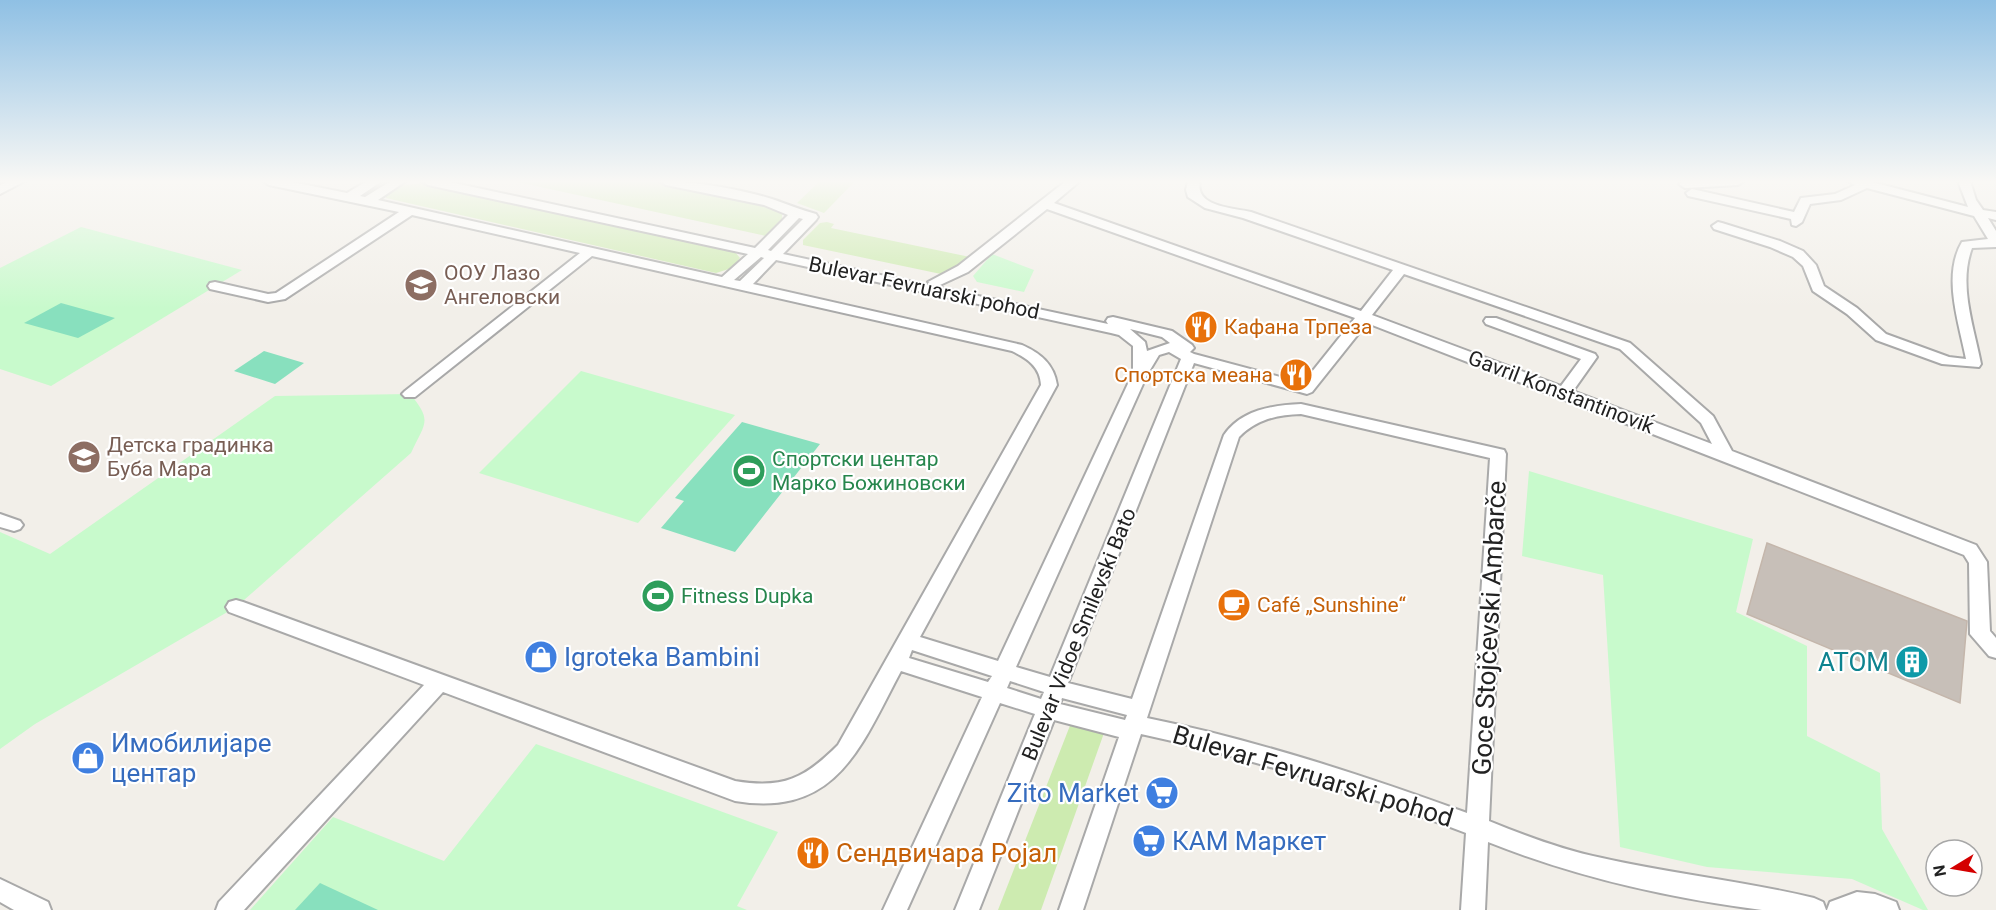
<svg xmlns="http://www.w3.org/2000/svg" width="1996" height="910" viewBox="0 0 1996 910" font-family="Roboto,sans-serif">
  <rect width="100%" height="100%" fill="#f2efe9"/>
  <g fill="#cdebb0">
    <polygon points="513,181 666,181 761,201 782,211 782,225 773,234 766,236"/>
    <polygon points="820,181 855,181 824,213 797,203"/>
    <polygon points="423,183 735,252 740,258 732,268 716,273 386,198 386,192 405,185"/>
    <polygon points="827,222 834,224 831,228 970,257 951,271 941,274 803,245 803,240 820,223"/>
    <polygon points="1071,723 1104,733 1041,910 998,910"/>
  </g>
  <g fill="#c8facc">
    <polygon points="81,227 242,270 51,386 0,369 0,268"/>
    <polygon points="992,254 1034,270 1024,292 977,282 973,276"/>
    <polygon points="581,371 735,415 638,523 479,473"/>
    <path d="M410 394C433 421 425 423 411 453L236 607 35 724 0 749V532L50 554 275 396Z"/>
    <polygon points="1529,471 1753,539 1736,612 1807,646 1807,736 1880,773 1882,829 1928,910 1923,910 1852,879 1707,867 1620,847 1603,575 1522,556"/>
    <polygon points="536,744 778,832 737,906 747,910 250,910 333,817 444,861"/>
  </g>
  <g fill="#88e0be">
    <polygon points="61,303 115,318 78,338 24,323"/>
    <polygon points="264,351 304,363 275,384 234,371"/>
    <polygon points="742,422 820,444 735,552 661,528 684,501 675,498"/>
    <polygon points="320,883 378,910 295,910"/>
  </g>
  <polygon fill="#c7bfb8" stroke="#c4b6ab" stroke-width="1.5" points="1767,543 1967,621 1960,703 1747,614"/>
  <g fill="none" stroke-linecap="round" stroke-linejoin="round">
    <g stroke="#a9a9a9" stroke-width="4">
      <g id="minor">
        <polygon points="9,181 25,181 0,194 0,185"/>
        <path d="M263 181H287L347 193 367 181H382L360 196 365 197 391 181H406L378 200 722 277 748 254 428 185 422 181H445L755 248 788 215 764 205 666 185 660 181C693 181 740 189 772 199 787 204 801 210 816 214L818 217 816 220 783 254 1108 324 1106 321 1108 318 1113 317 1172 331 1192 345 1194 348 1190 352 1194 354 1303 383 1355 318 1047 209 968 272 940 285 935 286 928 282 958 266 1066 181H1080L1054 203 1361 311 1393 270 1243 218 1205 208 1188 197 1186 190 1188 181H1200C1194 207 1233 208 1251 212L1630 343 1713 416 1732 451 1976 545 1987 562 1990 631 1996 638V658L1989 656 1970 634 1969 563 1964 555 1367 323 1312 392 1307 394 1194 363 1068 683 1132 699 1224 435C1241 410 1273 405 1301 404L1504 450 1506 454 1489 821C1526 836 1563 850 1602 858 1672 874 1744 881 1814 898L1823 902 1826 910C1805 910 1783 910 1762 910 1668 898 1576 877 1488 842L1485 910H1461L1466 833C1360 793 1252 758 1141 734L1083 910H1059L1119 737 1054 720 979 910H955L1035 714 1000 703 907 910H883L982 697 901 671C861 746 837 818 735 801L443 692 244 910H216L219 902 424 685 229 612 226 607 229 602 236 600 243 602 735 781C783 789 804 779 838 745L1041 385C1040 367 1028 359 1012 351L592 256 415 397H405L402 394 405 391 580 253 412 215 285 299 268 302 210 289 208 286 210 283 215 282 268 294 276 293 399 212 269 185ZM799 218 803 219 771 251 768 250ZM761 257 764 258 740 281 734 280ZM776 260 1111 333 1119 335 1133 346V373L998 661 920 637 1057 385C1054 364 1040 353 1022 345L753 284ZM1404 274 1620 349 1701 423 1712 444 1573 391 1597 357 1595 354 1496 318H1486L1484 321 1486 324 1581 359 1561 386 1372 315ZM1130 329 1162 337 1170 343 1147 351 1145 342ZM1169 352 1181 359 1050 677 1016 667 1147 375 1159 355ZM1301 414 1490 458 1467 813C1362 775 1256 740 1147 718L1239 437C1257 419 1277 415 1301 414ZM912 650 992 676 988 682 909 658ZM1010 681 1044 692 1041 699 1007 688ZM1062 698 1127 715 1125 720 1060 704Z"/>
        <polygon points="1682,181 1744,181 1738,185 1685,188 1679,184"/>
        <path d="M1848 181H1868L1968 207 1958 181H1970L1976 200 1983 210 1996 212V220L1988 218 1996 231V247L1972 248C1958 285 1974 327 1981 364L1979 367 1942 364 1876 340 1847 314 1813 291 1803 266 1793 257 1770 247 1714 229 1712 226 1718 222 1722 223 1780 241 1803 251 1816 265 1824 286 1857 308 1886 334 1949 357 1966 359C1959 323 1942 276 1962 242L1988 239 1974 216 1867 188 1841 200 1810 204 1802 222 1796 226 1792 225 1791 219 1688 196 1686 193 1692 189 1794 212 1801 198 1835 194 1855 185Z"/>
        <polygon points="0,514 20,521 23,525 20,529 14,531 0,527"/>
        <polygon points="0,879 48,902 51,910 14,910 0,902"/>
        <polygon points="1857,892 1875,894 1896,902 1899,910 1827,910 1830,902"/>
      </g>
    </g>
    <use href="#minor" fill="#fff" fill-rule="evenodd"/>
  </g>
  <linearGradient id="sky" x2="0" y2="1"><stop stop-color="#8fc0e4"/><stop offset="0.59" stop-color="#f9f8f5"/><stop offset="1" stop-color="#f9f8f5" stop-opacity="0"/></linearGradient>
  <rect width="1996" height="308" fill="url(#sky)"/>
  <defs>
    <g id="school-disc" transform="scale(1.725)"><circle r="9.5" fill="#8d6e63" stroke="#fff"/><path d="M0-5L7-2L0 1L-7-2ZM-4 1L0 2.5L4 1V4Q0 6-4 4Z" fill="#fff"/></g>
    <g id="restaurant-disc" transform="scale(1.725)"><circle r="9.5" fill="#e8710a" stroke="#fff"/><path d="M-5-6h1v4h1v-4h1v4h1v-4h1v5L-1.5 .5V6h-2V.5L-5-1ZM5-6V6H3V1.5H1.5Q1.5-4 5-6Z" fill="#fff"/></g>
    <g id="stadium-disc" transform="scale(1.725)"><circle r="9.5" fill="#2e9e5b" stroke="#fff"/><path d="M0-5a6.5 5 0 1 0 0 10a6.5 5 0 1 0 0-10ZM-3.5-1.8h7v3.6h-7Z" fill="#fff"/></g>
    <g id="cafe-disc" transform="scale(1.725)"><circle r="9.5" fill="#e8710a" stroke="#fff"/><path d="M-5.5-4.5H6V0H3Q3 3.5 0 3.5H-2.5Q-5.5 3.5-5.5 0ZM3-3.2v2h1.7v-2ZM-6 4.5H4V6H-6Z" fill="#fff"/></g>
    <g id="shop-disc" transform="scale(1.725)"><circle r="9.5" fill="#3f7fe0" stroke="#fff"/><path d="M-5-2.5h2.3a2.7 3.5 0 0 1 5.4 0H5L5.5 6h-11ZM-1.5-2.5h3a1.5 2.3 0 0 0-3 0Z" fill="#fff"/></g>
    <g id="building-disc" transform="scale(1.725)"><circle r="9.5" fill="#0f9aa8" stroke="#fff"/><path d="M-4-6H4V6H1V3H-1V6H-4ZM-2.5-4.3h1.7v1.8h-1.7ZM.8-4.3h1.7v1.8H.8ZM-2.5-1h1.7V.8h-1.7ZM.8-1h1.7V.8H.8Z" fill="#fff"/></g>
    <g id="supermarket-disc" transform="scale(1.725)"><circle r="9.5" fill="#3f7fe0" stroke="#fff"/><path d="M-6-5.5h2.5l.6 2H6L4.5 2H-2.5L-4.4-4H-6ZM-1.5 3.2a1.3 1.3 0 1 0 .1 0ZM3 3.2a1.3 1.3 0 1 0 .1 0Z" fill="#fff"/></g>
  </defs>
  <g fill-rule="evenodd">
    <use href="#school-disc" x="421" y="285"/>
    <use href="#restaurant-disc" x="1201" y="327"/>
    <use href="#restaurant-disc" x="1296" y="375"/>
    <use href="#school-disc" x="84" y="457"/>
    <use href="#stadium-disc" x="749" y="471"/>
    <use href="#stadium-disc" x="658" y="596"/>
    <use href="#cafe-disc" x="1234" y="605"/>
    <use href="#shop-disc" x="541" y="657"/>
    <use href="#building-disc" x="1912" y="662"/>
    <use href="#shop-disc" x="88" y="758"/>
    <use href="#supermarket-disc" x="1162" y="793"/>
    <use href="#supermarket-disc" x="1149" y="841"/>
    <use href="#restaurant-disc" x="813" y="853"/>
  </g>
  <g text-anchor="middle" stroke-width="4.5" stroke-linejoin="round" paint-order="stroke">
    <g font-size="21" fill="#785e54" stroke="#fff" text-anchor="start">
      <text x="444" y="280">ООУ Лазо<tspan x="444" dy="24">Ангеловски</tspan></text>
      <text x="107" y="452">Детска градинка<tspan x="107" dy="24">Буба Мара</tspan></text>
    </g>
    <g font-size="21" fill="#222" stroke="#fff">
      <text transform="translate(924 288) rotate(12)" y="7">Bulevar Fevruarski pohod</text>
      <text transform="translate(1561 392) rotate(21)" y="7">Gavril Konstantinoviḱ</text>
      <text transform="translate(1079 634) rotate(-68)" y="7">Bulevar Vidoe Smilevski Bato</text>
    </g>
    <g font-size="21" fill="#c56008" stroke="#fff" text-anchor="start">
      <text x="1224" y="334">Кафана Трпеза</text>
      <text x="1273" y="382" text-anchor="end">Спортска меана</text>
      <text x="1257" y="612">Café „Sunshine“</text>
    </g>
    <g font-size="21" fill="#27864d" stroke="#fff" text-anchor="start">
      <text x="772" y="466">Спортски центар<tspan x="772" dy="24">Марко Божиновски</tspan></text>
      <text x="681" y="603">Fitness Dupka</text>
    </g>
    <g font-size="26" fill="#222" stroke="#fff">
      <text transform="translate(1489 628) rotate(-87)" y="9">Goce Stojčevski Ambarče</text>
      <text transform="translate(1313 776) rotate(17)" y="9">Bulevar Fevruarski pohod</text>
    </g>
    <g font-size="26" fill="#366cbe" stroke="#fff" text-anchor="start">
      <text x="564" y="666">Igroteka Bambini</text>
      <text x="111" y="752">Имобилијаре<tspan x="111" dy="30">центар</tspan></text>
      <text x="1139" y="802" text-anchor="end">Zito Market</text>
      <text x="1172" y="850">КАМ Маркет</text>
    </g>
    <g font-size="26" fill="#0d838f" stroke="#fff" text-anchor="end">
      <text x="1889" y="671">АТОМ</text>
    </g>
    <g font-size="26" fill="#c56008" stroke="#fff" text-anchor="start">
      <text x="836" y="862">Сендвичара Ројал</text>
    </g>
  </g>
  <g transform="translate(1954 868) rotate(259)"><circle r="28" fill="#ffffff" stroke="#a7a7a7" stroke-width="1.5"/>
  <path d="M0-4.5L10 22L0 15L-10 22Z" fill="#d40000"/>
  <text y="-9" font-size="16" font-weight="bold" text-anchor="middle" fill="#222222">N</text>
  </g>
</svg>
